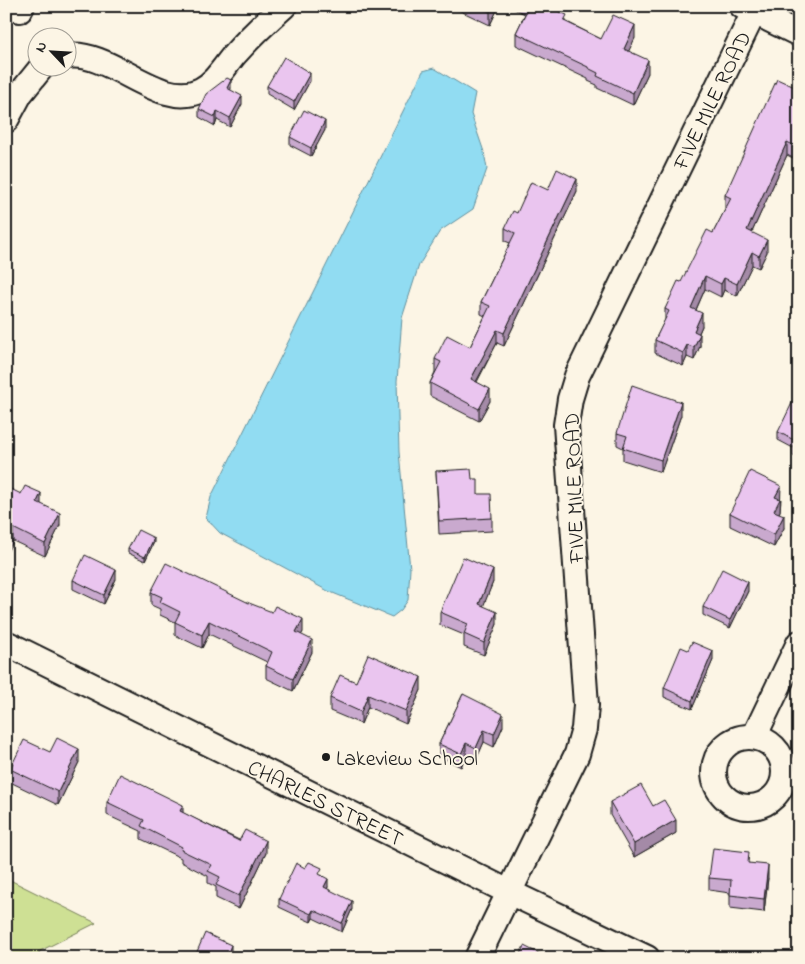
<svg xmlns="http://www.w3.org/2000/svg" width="805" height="964" viewBox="0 0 805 964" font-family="'Indie Flower',sans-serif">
  <rect width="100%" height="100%" fill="#fcf5e5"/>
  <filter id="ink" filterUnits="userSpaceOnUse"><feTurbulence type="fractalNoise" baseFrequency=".02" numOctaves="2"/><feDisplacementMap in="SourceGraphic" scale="10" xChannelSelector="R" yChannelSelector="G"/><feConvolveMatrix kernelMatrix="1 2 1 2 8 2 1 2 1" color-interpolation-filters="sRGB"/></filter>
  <g filter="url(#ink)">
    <polygon fill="#cee094" stroke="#757e58" points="6,878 96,923 40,951 37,958 6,958"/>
    <polygon fill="#91dcf2" stroke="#628f9c" points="434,68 475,93 471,114 484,152 487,169 473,209 440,231 419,265 402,318 397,381 399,452 410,569 408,600 401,610 392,617 328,591 220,533 206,518 211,497 423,71"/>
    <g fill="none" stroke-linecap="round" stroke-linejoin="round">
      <g stroke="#1c1c1c" stroke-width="28">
        <g id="minor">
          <polyline points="742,6 799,34"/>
          <polyline points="20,10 22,6"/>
          <path d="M68 56C111 50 160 111 201 90 216 82 224 67 235 54 250 37 267 21 284 6"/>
          <polyline points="6,120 20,94 41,68"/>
          <polyline points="6,643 509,892 647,958"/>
          <circle cx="749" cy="772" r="35"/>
          <polyline points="754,737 799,643"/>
          <polyline points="477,958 577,754 584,729 586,705 566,425 570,399 577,376 757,6"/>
        </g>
      </g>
      <use href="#minor" stroke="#fcf5e5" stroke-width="24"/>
    </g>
    <g fill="#c9a9ce" stroke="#1c1c1c">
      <polygon points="450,6 499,6 490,25"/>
      <polygon points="508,6 563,6 560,12 567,22 601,39 635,38 628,51 648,73 633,105 597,88 597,85 588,81 588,79 516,45 516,33 525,14"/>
      <polygon points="310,81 294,110 267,94 267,86"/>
      <polygon points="231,89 230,90 242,104 230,127 217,120 215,126 199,117 199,109"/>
      <polygon points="799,89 799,161 787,155 752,232 767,252 759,268 752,265 737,296 724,290 721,297 705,289 696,310 702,326 699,333 700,346 694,360 687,357 683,366 655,353 655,340 665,320 665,309 713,233 726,208 725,208 725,195"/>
      <polygon points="325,130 311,156 290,145 290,137"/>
      <polygon points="548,190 577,191 504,346 497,343 477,382 490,401 479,421 430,396 430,383 435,372 435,359 470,347 485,316 481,314 481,302 510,243 505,241 505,228 517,213"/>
      <polygon points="799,404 799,458 793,456 793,448 778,440 778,432"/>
      <polygon points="681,415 661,472 623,460 623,448 617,445 617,433"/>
      <polygon points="436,471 472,479 478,494 492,518 492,531 439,534"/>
      <polygon points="6,489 41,504 60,525 45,556 13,541 6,554"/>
      <polygon points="781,499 780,511 779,513 784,528 774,547 730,526 730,513"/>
      <polygon points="154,542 145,561 128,553 128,549"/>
      <polygon points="116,579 104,604 73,589 73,580"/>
      <polygon points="493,582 483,606 497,624 484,655 464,647 464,635 440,625 440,612"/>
      <polygon points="748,591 730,628 703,615 703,607"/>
      <polygon points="151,592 303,632 301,635 312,652 293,691 266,678 266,666 267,662 209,634 202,648 175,635 175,622 160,615 160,609 151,605"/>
      <polygon points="713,660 692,709 664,697 664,688"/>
      <polygon points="356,682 421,690 406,724 368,707 361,724 330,711 330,698"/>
      <polygon points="463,694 503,726 494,747 484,742 476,760 466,755 461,767 439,756 439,744"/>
      <polygon points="79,762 58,805 10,782 10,769"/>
      <polygon points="107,802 183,813 266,853 239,909 216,898 216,887 208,883 208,876 181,862 181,858 141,839 141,831 107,815"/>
      <polygon points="610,802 653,806 676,833 634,857 610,815"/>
      <polygon points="749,863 768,878 764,912 730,908 730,893 709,890 709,878"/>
      <polygon points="322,875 328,887 327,889 352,909 342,932 313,918 311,922 279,907 279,899"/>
      <polygon points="196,954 231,954 230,958 196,958"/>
    </g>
    <g fill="#a48aa7" stroke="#1c1c1c">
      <polygon points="493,6 499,6 490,25 490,12"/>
      <polygon points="557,6 563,6 555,22 555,10"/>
      <polygon points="635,25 635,38 624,61 624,49"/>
      <polygon points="648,60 648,73 633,105 633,93"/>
      <polygon points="310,73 310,81 294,110 294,102"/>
      <polygon points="231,80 231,89 227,96 227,88"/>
      <polygon points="242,96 242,104 230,127 230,118"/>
      <polygon points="217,111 217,120 215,126 215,117"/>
      <polygon points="325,121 325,130 311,156 311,148"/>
      <polygon points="787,142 787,155 747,243 747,230"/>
      <polygon points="577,179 577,191 504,346 504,333"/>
      <polygon points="767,240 767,252 759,268 759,256"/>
      <polygon points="752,252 752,265 737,296 737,284"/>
      <polygon points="705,276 705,289 691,321 691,308"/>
      <polygon points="724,278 724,290 721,297 721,284"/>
      <polygon points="702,313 702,326 694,344 694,331"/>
      <polygon points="497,330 497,343 471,391 471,379"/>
      <polygon points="700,334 700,346 694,360 694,347"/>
      <polygon points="687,345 687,357 683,366 683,353"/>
      <polygon points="490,389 490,401 479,421 479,409"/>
      <polygon points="681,402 681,415 661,472 661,460"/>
      <polygon points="781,486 780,511 774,523 775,497"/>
      <polygon points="41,493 41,506 37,502"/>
      <polygon points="60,513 60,525 45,556 45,544"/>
      <polygon points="784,515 784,528 774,547 774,535"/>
      <polygon points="13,528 13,541 6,554 6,542"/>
      <polygon points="154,538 154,542 145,561 145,557"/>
      <polygon points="116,570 116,579 104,604 104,595"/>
      <polygon points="493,570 493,582 479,617 479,604"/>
      <polygon points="748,582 748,591 730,628 730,620"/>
      <polygon points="497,612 497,624 484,655 484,643"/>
      <polygon points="303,619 303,632 296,645 296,632"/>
      <polygon points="209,621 209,634 202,648 202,635"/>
      <polygon points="312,640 312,652 293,691 293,679"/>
      <polygon points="713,651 713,660 692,709 692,701"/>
      <polygon points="421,677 421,690 406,724 406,711"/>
      <polygon points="368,695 368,707 361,724 361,712"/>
      <polygon points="503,714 503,726 494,747 494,734"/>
      <polygon points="484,730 484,742 476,760 476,748"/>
      <polygon points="466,743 466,755 461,767 461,754"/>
      <polygon points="79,749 79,762 58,805 58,792"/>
      <polygon points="183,805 183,817 180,811"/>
      <polygon points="676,820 676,833 634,857 634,844"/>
      <polygon points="266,841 266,853 239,909 239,896"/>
      <polygon points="768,865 768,878 764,912 764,899"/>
      <polygon points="328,879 328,887 324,896 324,887"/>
      <polygon points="352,901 352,909 342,932 342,923"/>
      <polygon points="313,910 313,918 311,922 311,914"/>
      <polygon points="231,945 231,954 230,958 226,958"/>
    </g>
    <g fill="#eac5ef" stroke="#1c1c1c">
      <polygon points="477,6 493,6 490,12"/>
      <polygon points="529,6 557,6 555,10 567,15 564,21 601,39 613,15 635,25 624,49 648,60 633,93 597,76 598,73 588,68 588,67 516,33"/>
      <polygon points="284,57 310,73 294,102 267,86"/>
      <polygon points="227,78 231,80 227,88 242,96 230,118 217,111 215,117 199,109 206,94"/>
      <polygon points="777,79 799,89 799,148 787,142 747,230 767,240 759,256 752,252 737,284 724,278 721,284 705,276 691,308 702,313 694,331 700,334 694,347 687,345 683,353 655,340 669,311 665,309 678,281 681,282 707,230 713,233 731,198 725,195"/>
      <polygon points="304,110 325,121 311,148 290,137"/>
      <polygon points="557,169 577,179 504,333 497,330 471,379 490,389 479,409 430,383 441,362 435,359 447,335 470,347 490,306 481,302 515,233 505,228 513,211 517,213 531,182 548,190"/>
      <polygon points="632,385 681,402 661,460 623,448 627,436 617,433"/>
      <polygon points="793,401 799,404 799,450 793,447 796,441 778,432"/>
      <polygon points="471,469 472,479 478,479 478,494 491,494 492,518 439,521 436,471"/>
      <polygon points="750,471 781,486 775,497 780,499 774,511 784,515 774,535 730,513"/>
      <polygon points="25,486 41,493 37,502 60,513 45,544 13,528 6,542 6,489 7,487 21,494"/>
      <polygon points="138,530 154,538 145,557 128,549"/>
      <polygon points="85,555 116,570 104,595 73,580"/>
      <polygon points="463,557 493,570 479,604 497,612 484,643 464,634 468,624 440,612"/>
      <polygon points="166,563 249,603 272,612 275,606 303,619 296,632 312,640 293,679 266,666 272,652 209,621 202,635 175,622 180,612 160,602 162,597 151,592"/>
      <polygon points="722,569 748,582 730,620 703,607"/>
      <polygon points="692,642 713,651 692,701 664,688 681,647 688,650"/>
      <polygon points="368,654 421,677 406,711 368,695 361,712 330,698 340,675 356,682"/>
      <polygon points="463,694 503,714 494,734 484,730 476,748 466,743 461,754 439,744"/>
      <polygon points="57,738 79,749 58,792 10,769 24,740 50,752"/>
      <polygon points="120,774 183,805 180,811 239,841 245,830 266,841 239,896 216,885 220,877 208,871 212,865 181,850 182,847 141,826 144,820 107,802"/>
      <polygon points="641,785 653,806 664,800 676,820 634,844 610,802"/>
      <polygon points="713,848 749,852 748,863 768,865 764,899 730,895 731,880 709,878"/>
      <polygon points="309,862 322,868 319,874 328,879 324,887 352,901 342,923 313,910 311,914 279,899 296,863 305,868"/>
      <polygon points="205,933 231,945 226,958 204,958 196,954"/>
      <polygon points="524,946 548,958 518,958"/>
    </g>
  </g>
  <circle fill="#1c1c1c" stroke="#fcf5e5" stroke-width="2" cx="326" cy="757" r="5"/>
  <g text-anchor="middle" stroke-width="4" stroke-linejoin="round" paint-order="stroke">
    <g font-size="22" fill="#1c1c1c" stroke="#fcf5e5">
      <text transform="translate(711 100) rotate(-64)" y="8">FIVE MILE ROAD</text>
      <text transform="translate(573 488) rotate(-92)" y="8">FIVE MILE ROAD</text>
      <text transform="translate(326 802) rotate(26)" y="8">CHARLES STREET</text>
    </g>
    <g font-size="22" fill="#1c1c1c" stroke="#fcf5e5" text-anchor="start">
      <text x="336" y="765">Lakeview School</text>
    </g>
  </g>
  <rect width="805" height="964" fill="none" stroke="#fcf5e5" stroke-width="25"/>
  <rect x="12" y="12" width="780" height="939" fill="none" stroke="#1c1c1c" stroke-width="2" filter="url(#ink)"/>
  <g transform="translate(52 52) rotate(295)"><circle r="24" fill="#fcf5e5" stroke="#a29e95"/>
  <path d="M0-4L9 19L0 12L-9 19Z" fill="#1c1c1c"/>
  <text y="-8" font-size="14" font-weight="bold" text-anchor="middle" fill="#1c1c1c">N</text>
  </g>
</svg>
